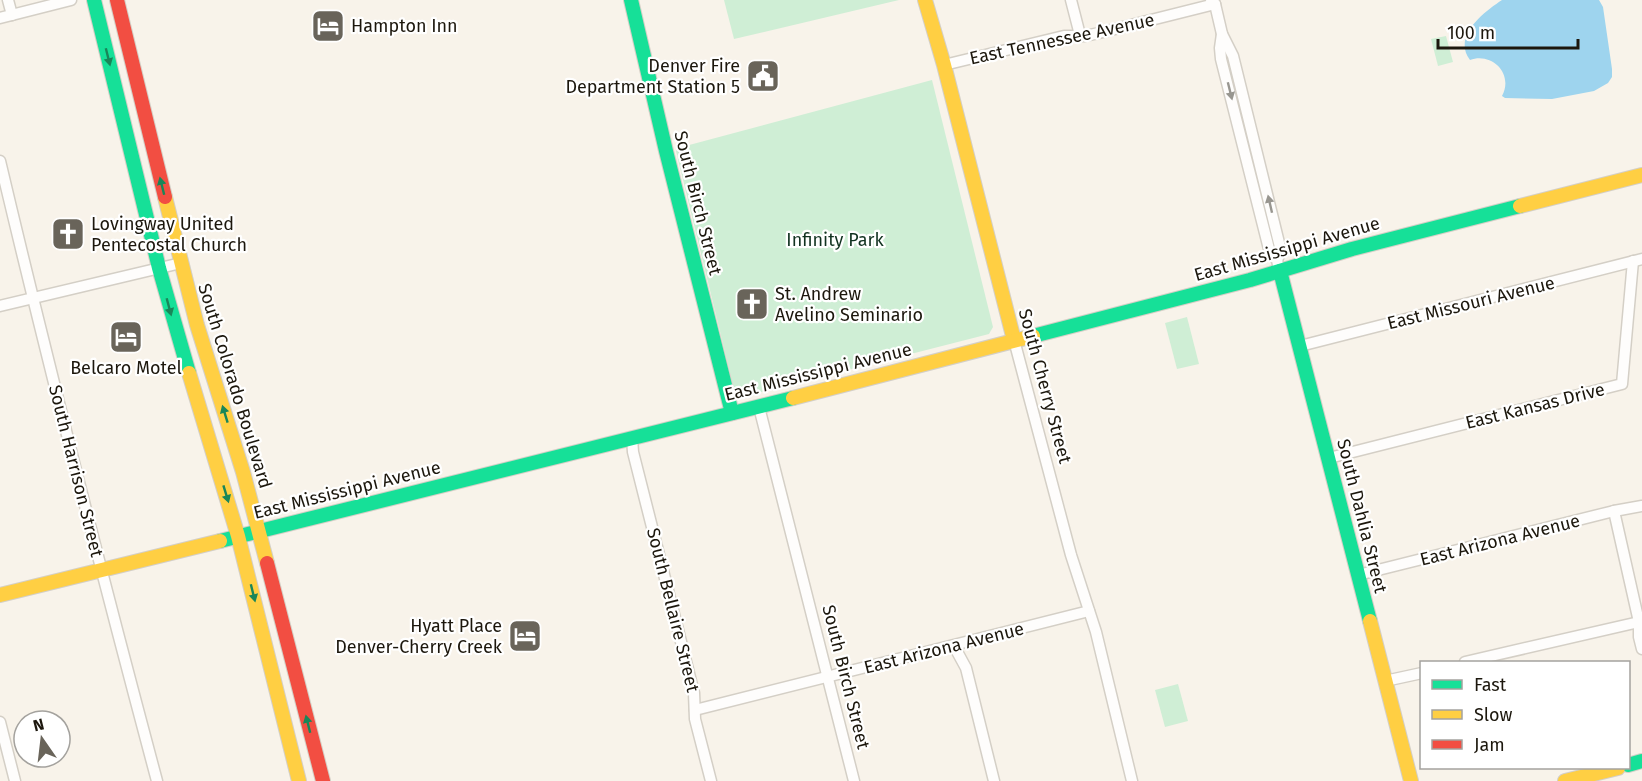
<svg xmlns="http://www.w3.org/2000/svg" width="1642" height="781" viewBox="0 0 1642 781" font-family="'Fira Sans',sans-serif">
  <rect width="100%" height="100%" fill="#f8f3ea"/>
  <g fill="#cfeed5">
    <polygon points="724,0 899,0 734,39"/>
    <polygon points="1446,36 1453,62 1438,66 1431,39"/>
    <polygon points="932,80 993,327 989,334 746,396 739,394 734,389 676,151 678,148"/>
    <polygon points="1187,317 1199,364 1177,369 1165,323"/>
    <polygon points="1178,684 1188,721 1165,727 1155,690"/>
  </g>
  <path fill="#9ed4ee" d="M1502 0H1599L1603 7 1612 69V77L1608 83 1594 91 1552 99 1505 98 1502 96C1514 74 1492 52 1470 60 1452 36 1484 12 1502 0Z"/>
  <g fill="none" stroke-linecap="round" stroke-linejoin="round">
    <g stroke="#d4cfc6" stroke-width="13">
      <g id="street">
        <polyline points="8,0 12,15"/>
        <polyline points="1071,0 1080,35"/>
        <polyline points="1211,0 1215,4 1222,34 1233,56 1281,251 1277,260"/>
        <polyline points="0,18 71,0"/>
        <polyline points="1222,34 1220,48 1221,59 1270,253 1277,260 1278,265"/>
        <polyline points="944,65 1064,36 1085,36 1099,33 1215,4"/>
        <path d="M0 161C49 368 102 575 157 781"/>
        <polyline points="0,306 181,263"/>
        <polyline points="1014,340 1071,555 1096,632 1132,781"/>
        <polyline points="1300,346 1642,259"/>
        <polyline points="759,407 854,781"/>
        <polyline points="632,438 633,452 694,693 695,719 711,781"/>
        <polyline points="1329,458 1622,384 1633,261"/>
        <polyline points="1614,511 1639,622 1639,637 1642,649"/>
        <polyline points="1358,575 1614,511 1642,506"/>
        <polyline points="954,646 966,668 994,781"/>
        <polyline points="1465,662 1639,622"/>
        <polyline points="1385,681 1422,673"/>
        <polyline points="695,710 1089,611"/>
        <polyline points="0,722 15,781"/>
      </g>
    </g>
    <g stroke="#d4cfc6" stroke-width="16">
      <g id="fast">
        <polyline points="94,0 159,268 189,373"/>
        <polyline points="631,0 666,151 732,413"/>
        <polyline points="1280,271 1370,621"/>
        <polyline points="1033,336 1250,280 1352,249 1520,206"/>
        <polyline points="220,541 793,398"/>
        <polyline points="1628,765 1642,761"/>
      </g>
    </g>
    <g stroke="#d4cfc6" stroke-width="16">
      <g id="slow">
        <polyline points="925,0 944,65 1014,340"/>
        <polyline points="165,197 197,325 243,472 267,563"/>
        <polyline points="1520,206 1642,175"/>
        <polyline points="189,373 238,536 299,781"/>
        <polyline points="793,398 1033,336"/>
        <polyline points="0,595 220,541"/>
        <polyline points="1370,621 1411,781"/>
        <polyline points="1565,781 1618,768"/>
      </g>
    </g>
    <g stroke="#d4cfc6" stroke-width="16">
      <g id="jam">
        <polyline points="117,0 165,197"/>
        <polyline points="267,563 323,781"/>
      </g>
    </g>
    <use href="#street" stroke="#fefdfc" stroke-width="10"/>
    <use href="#fast" stroke="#16e098" stroke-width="14"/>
    <use href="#slow" stroke="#ffcf43" stroke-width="14"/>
    <use href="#jam" stroke="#f24e42" stroke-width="14"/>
  </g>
  <defs><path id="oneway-solid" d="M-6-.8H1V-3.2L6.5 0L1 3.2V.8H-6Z" transform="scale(1.5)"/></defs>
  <g fill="#198659">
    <use href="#oneway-solid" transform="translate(108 57) rotate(76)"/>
    <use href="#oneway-solid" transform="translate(162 186) rotate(-104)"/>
    <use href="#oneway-solid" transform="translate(169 307) rotate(75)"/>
    <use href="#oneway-solid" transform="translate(225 414) rotate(-107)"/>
    <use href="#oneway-solid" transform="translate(226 494) rotate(73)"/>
    <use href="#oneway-solid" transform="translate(253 593) rotate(76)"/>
    <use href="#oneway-solid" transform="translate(308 724) rotate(-104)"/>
  </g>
  <g fill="#989690">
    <use href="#oneway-solid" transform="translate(1230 91) rotate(76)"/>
    <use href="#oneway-solid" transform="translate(1270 204) rotate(-103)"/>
  </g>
  <defs>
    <g id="hotel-square" transform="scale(1.725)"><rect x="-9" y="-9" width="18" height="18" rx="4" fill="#69645a" stroke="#fff"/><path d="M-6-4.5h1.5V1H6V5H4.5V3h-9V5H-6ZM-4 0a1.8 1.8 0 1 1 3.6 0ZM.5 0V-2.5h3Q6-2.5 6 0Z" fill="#fff"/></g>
    <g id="civic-square" transform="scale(1.725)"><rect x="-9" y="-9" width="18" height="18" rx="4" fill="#69645a" stroke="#fff"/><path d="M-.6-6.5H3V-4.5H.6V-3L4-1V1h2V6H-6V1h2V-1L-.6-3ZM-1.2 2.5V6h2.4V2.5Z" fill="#fff"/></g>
    <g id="church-square" transform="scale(1.725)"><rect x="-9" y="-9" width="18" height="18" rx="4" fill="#69645a" stroke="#fff"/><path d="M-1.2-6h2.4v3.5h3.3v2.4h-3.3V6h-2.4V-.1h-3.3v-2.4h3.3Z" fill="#fff"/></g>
  </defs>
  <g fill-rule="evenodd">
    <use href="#hotel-square" x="328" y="26"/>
    <use href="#civic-square" x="763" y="76"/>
    <use href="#church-square" x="68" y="234"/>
    <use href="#church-square" x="752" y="304"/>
    <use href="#hotel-square" x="126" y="337"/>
    <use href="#hotel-square" x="525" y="636"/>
  </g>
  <g text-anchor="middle" stroke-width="4.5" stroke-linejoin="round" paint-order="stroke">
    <g font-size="18" fill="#1c170d" stroke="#fff" text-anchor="start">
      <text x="351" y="32">Hampton Inn</text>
      <text x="740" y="72" text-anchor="end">Denver Fire<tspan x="740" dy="21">Department Station 5</tspan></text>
      <text x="91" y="230">Lovingway United<tspan x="91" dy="21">Pentecostal Church</tspan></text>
      <text x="775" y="300">St. Andrew<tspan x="775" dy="21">Avelino Seminario</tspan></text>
      <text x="126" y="374" text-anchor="middle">Belcaro Motel</text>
      <text x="502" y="632" text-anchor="end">Hyatt Place<tspan x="502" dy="21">Denver-Cherry Creek</tspan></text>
    </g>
    <g font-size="18" fill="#1c170d" stroke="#fff">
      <text transform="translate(1062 39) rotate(-12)" y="6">East Tennessee Avenue</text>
      <text transform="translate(698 203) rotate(76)" y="6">South Birch Street</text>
      <text transform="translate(1287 249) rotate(-16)" y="6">East Mississippi Avenue</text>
      <text transform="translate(1471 303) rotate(-14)" y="6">East Missouri Avenue</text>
      <text transform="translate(818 372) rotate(-14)" y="6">East Mississippi Avenue</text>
      <text transform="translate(235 386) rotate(73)" y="6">South Colorado Boulevard</text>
      <text transform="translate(1045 386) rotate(75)" y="6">South Cherry Street</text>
      <text transform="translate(1535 406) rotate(-14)" y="6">East Kansas Drive</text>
      <text transform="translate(76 471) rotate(76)" y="6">South Harrison Street</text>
      <text transform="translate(347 490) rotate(-14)" y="6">East Mississippi Avenue</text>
      <text transform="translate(1362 516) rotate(76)" y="6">South Dahlia Street</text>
      <text transform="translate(1500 540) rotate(-14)" y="6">East Arizona Avenue</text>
      <text transform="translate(673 610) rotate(76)" y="6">South Bellaire Street</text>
      <text transform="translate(944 648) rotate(-14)" y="6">East Arizona Avenue</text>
      <text transform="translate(846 677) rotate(76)" y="6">South Birch Street</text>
    </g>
    <g font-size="18" fill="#113220" stroke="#fff">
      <text x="835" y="246">Infinity Park</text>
    </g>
  </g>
  <rect x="1420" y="661" width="210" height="108" fill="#ffffff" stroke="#a4a29e" stroke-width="1.5"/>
  <rect x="1432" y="680" width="30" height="9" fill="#16e098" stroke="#a4a29e" stroke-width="1.5"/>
  <text x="1474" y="691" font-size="18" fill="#1c170d">Fast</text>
  <rect x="1432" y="710" width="30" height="9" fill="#ffcf43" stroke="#a4a29e" stroke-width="1.5"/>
  <text x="1474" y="721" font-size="18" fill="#1c170d">Slow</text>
  <rect x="1432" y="740" width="30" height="9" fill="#f24e42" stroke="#a4a29e" stroke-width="1.5"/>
  <text x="1474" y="751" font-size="18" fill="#1c170d">Jam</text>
  <g transform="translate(42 739) rotate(346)"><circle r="28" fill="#ffffff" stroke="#a4a29e" stroke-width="1.5"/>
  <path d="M0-4.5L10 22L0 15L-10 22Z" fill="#69645a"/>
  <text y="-9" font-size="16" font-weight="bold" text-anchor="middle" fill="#1c170d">N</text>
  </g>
  <path d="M1438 39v9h140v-9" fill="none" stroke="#1c170d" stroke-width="3"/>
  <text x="1447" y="39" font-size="18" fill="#1c170d" stroke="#ffffff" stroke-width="4.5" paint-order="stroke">100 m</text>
</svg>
